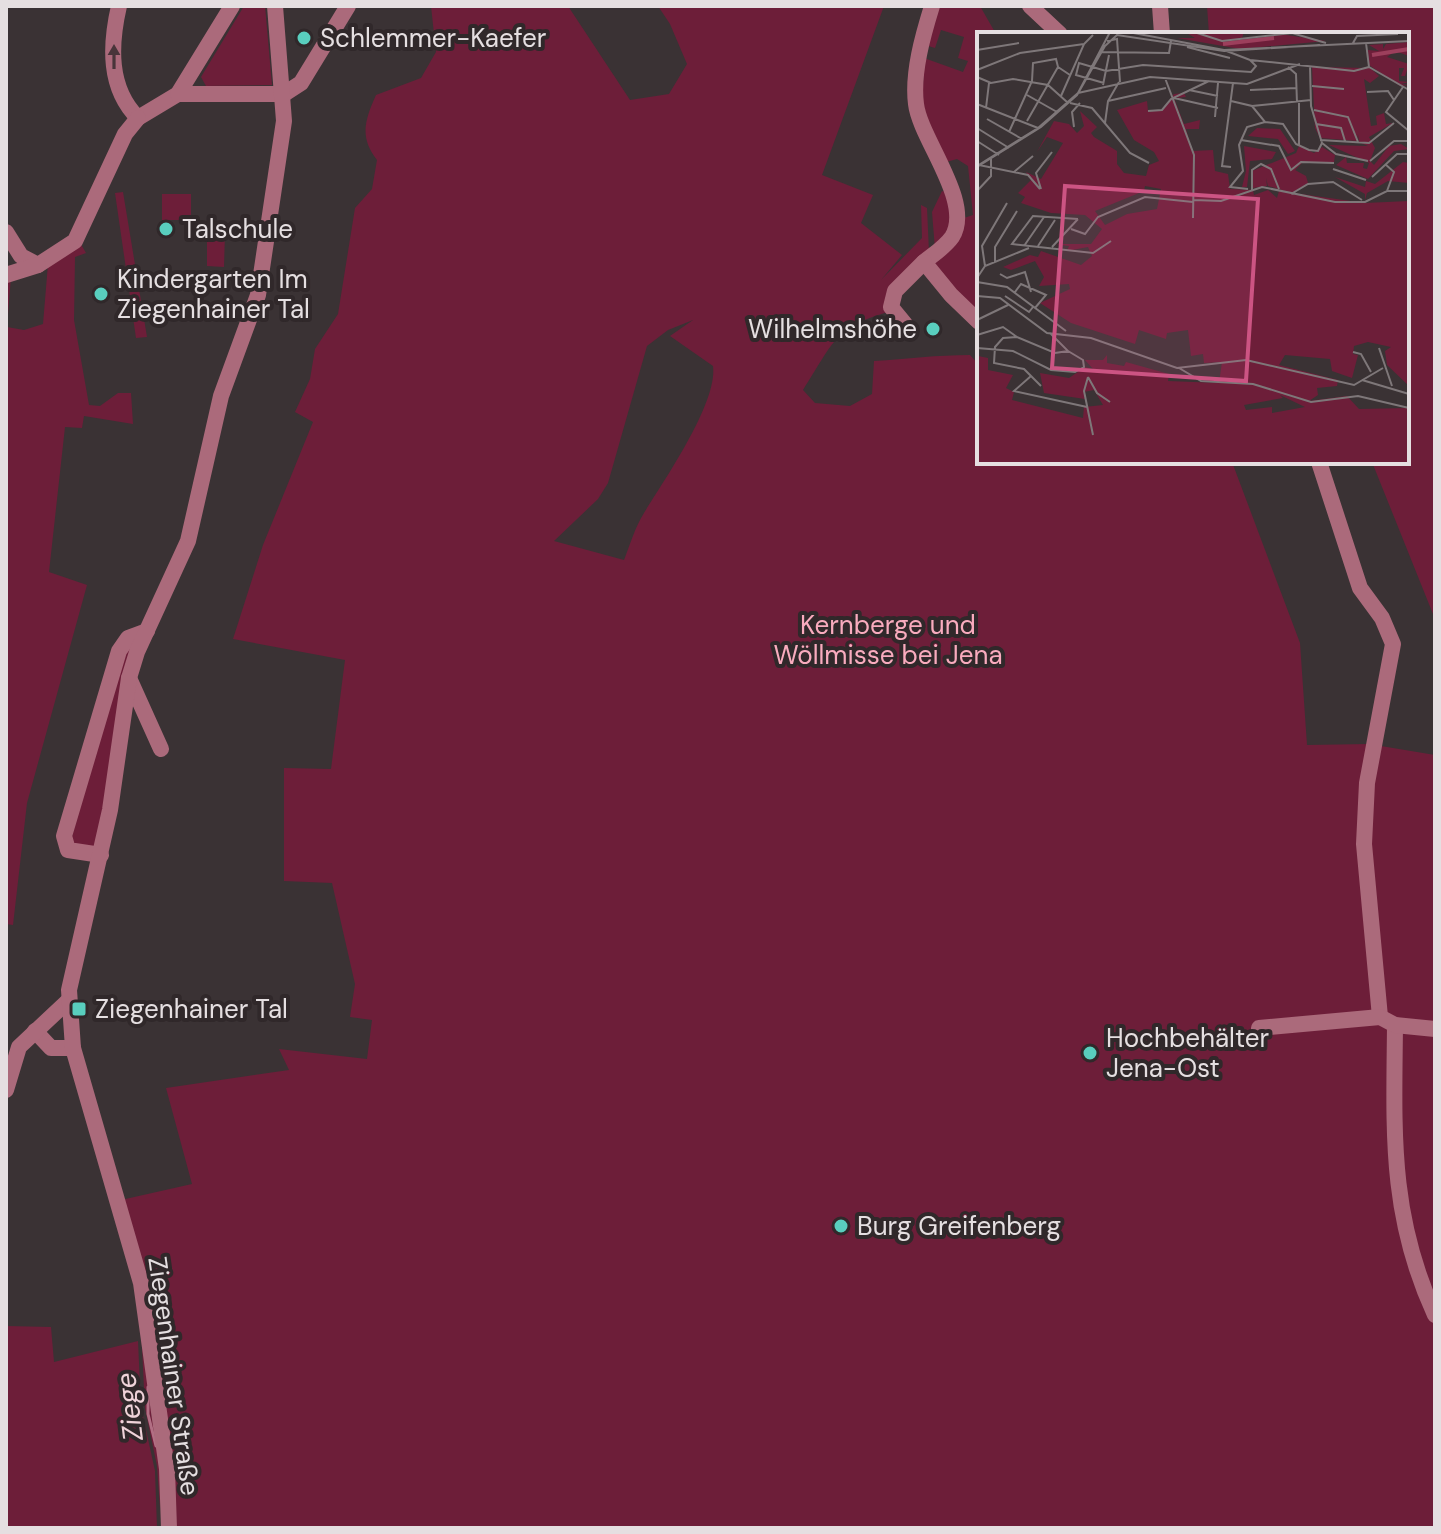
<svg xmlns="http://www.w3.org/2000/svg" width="1441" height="1534" viewBox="0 0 1441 1534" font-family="'DM Sans',sans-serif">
  <rect width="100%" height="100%" fill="#3a3234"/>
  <g fill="#6d1e39" fill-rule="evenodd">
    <polygon points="244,6 265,6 272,85 206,86 201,77"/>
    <path d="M431 6H568L630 100 669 94 687 64 670 24 658 6H884L822 175 873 195 861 223 902 255 881 280 922 238 921 205 927 208 929 252 888 312C833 328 833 344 803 390L815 403 850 406 872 394 874 361C907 359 937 355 970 355L979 365V462H1232L1300 643 1307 745 1369 744 1435 755V1528H171L121 1200 192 1184 166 1088 289 1070 279 1049 367 1059 372 1020 350 1017 355 984 332 883 284 881V768L331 769 345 660 233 639 263 545 313 422 295 412 310 379 315 349 338 314 355 208 372 189 377 160C359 137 365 120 376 95L421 78 436 52ZM693 320 670 336 713 366C718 403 663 482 644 513 635 527 630 545 624 560L554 541 598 499 608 483 647 346 668 330Z"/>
    <polygon points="935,6 980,6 996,34 979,34 979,318 931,264 961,219 973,215 968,166 957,159 943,163 922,115 924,58 963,72 968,61 958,58 964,37 941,30 935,48 925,45"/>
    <polygon points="1207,6 1435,6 1435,619 1372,462 1407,462 1407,34 1209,34"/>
    <polygon points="942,191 948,193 953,227 935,249 932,212"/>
    <polygon points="123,192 147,337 136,338 115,193"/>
    <rect x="162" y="194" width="29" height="26"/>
    <polygon points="207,233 225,233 224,267 207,266"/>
    <polygon points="79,241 86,253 75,257 74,320 89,405 100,406 118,393 131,393 133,424 84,416 82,428 65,427 49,572 87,585 27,803 13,925 6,924 6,278 11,277 7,327 24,330 43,324 48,264"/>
    <polygon points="137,638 109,789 94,848 70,844 120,652"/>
    <polygon points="6,1326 51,1327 54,1362 138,1341 141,1407 155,1471 157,1528 6,1528"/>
    <polygon points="141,1328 152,1418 164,1464 160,1508 157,1466 145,1408"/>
  </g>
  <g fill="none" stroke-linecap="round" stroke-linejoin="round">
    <polyline stroke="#b26f84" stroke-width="3" points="148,1387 148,1414 156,1446"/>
    <g stroke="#ab6a7b" stroke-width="16">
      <path d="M119 6C110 45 108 88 138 118L178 94 232 6"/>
      <path d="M932 6C923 35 912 73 916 104 920 139 974 202 952 237 945 247 934 254 924 262L951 295 979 322"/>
      <polyline points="1030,6 1060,34"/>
      <polyline points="1160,6 1162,34"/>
      <polyline points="178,94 284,94 301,83 348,6"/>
      <polyline points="6,232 21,256 38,265 75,241 125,134 138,118"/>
      <polyline points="6,275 38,265"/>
      <polyline points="905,324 891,307 895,291 924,262"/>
      <polyline points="1319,462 1360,588 1382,618 1393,644 1367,783 1364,844 1380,1017"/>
      <polyline points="129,678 161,749"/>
      <polyline points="101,855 68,850 64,836 119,651 128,638 147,631"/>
      <path d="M1395 1025C1394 1132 1389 1215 1435 1315"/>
      <polyline points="1259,1028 1380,1017 1395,1025 1435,1029"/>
      <polyline points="35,1031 51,1048 73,1048"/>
      <polyline points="6,1090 19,1047 69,1000"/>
      <polyline points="169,1528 167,1469 141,1283 73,1048 69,990 110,810 129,678 137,652 188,541 221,396 258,295 284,121 275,6"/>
    </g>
  </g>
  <defs><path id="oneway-solid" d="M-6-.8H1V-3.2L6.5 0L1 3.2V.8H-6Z" transform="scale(2)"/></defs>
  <use fill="#49353a" href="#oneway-solid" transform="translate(114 57) rotate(-90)"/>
  <g fill="#59cebe" stroke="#30282a" stroke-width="3">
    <circle cx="304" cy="38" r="8"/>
    <circle cx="166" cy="229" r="8"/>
    <circle cx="101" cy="294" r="8"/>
    <circle cx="933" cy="329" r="8"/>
    <rect x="71" y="1001" width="16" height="16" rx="4"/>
    <circle cx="1090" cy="1053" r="8"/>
    <circle cx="841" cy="1226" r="8"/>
  </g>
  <g text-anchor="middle" stroke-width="8" stroke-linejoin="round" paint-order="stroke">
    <g font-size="26" fill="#e5dfe1" stroke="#30282a" text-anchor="start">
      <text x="320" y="47">Schlemmer-Kaefer</text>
      <text x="182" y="238">Talschule</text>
      <text x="117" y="288">Kindergarten Im<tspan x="117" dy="30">Ziegenhainer Tal</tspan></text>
      <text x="917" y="338" text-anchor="end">Wilhelmshöhe</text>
      <text x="95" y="1018">Ziegenhainer Tal</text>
      <text x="1106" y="1047">Hochbehälter<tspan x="1106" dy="30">Jena-Ost</tspan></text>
      <text x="857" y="1235">Burg Greifenberg</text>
    </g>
    <g font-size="26" fill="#f9abbe" stroke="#30282a">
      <text x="888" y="634">Kernberge und<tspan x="888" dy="30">Wöllmisse bei Jena</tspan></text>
    </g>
    <g font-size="26" fill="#e5dfe1" stroke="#30282a">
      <text transform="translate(174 1376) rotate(82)" y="9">Ziegenhainer Straße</text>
    </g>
    <g font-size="28" font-style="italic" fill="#efd3d9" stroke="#30282a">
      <text transform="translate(129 1407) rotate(-97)" y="10">Ziege</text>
    </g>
  </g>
  <g transform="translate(977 32)">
    <rect width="432" height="432" fill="#3a3234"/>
    <path d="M208 0H267L265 6 303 2 349 9 263 17 200 6H218ZM432 10V24L418 19 410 25 432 32 428 44H424L427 36H422V49L432 50 424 52 432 53 423 54 392 33 391 18 402 19 392 13 406 12V17L409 12ZM335 35 393 36 402 44 393 51 387 47 394 94 400 93 399 84 407 81 409 92 416 91 392 105 398 116 393 129 397 133 412 114 424 112 432 117 417 119 391 147 359 133 369 125 370 131H387L386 136 390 137 392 131 352 113 391 114 382 110 381 102 380 109 343 106 338 96ZM207 61 209 65 197 66 207 92 223 88 222 97H209L215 119 236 118 238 139 251 142 253 157 276 158 277 163 291 158 300 166 302 159 388 171 432 169V354L410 333 408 319 414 315 391 310 377 314 376 322 381 323 375 346 355 339 353 327 308 323 302 333 361 348 360 354 340 356 341 363 332 369 370 364 382 377 432 376V432H0L1 324 11 326V338L36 343 29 356 37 360 35 368 106 386 107 375 126 373 117 358 107 360 108 367 67 361 63 341 92 346 108 335 116 337 108 328H126L130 323V331L147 334 149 330 192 342 191 349 242 351 245 330 227 331 226 322 214 324 211 298 190 301 189 307 162 298 158 312 94 291 63 271 93 257 92 252 62 254 67 245 58 229 34 238 26 235 53 223 61 225 64 219 104 233 115 224 111 215 90 219 92 214 78 212H114L125 197 108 183 74 181 44 171 48 165 41 161 54 148 49 140 64 147 86 111 70 105 60 120 77 89 92 92 100 101 107 94 103 79 120 95 114 101 117 105 140 119V132L147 141 169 144 172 133 182 129 177 120 157 108 140 78 170 69 171 79 185 78 197 62ZM168 154 184 157 180 177 150 182 128 193 118 179 167 159ZM303 363 328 375 295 381V375L269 378 267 373 306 366ZM280 96 303 97 318 119 311 122 301 107 271 104ZM267 114 299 120 295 127 273 129 270 155H265L269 139ZM322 114 337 121 345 115 358 123 357 130H326L318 138 329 144 331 151 315 161 291 154 289 146 290 154 276 156 275 139 319 121ZM426 130 432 131V151L411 149 390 161 388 168V162L358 145 388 155 389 149 398 152Z" fill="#6d1e39" fill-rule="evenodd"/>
    <path fill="none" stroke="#9c3f5c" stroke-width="4" d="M246 12 297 6M395 23 432 17"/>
    <path fill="none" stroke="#7e7779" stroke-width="2" d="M151 0 247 18 432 9M217 0 245 9 315 1 349 11M130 9 140 7 143 50M376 11 380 4 421 2M389 11 392 35 432 58M210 15 253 26M0 18 42 11M247 18 273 28 377 39 392 35M123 20 192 21 194 9M333 34 334 74 345 111 359 122 391 129M311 35 319 42 320 71M0 38 43 21 107 12M0 45 14 51 36 47 71 53 90 70M188 46 217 123 216 186M127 51 99 43 102 31 129 39 166 33 274 40 279 34 273 28M126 53 132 23M335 54 367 57M426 55 409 80 432 99M212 58 241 64M273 58 319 56M390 60 411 59 417 68M101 61 173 45 270 52 323 32M50 63 80 80M84 64 107 12 116 3M197 66 241 76M131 69 189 56M254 69 275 74 288 90 306 92 319 112 332 118 341 119 345 111M93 71 115 76 153 121 172 131M0 72 61 96M275 74 334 68M9 76 12 51M337 78 371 85 381 110M171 79 185 78 194 67 232 49M238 85 241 51M10 87 45 107M50 89 81 35M128 91 131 69 142 50M339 92 364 96 368 109M97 95 95 80 103 71M0 96 32 116M32 100 55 49 56 31 79 27 81 35 93 43M264 108 302 114 314 138 324 130 357 131M343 108 392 111 417 91M0 109 22 123M322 113V71M393 129 417 109H432M408 132 417 140 410 159M2 133 51 143 63 157M0 134 61 96 101 61 133 0M0 135 64 95 100 63 128 14 140 3 247 19 343 13M254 135 245 134 256 51M356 137 389 148M37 140 56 124M395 145 420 122H432M64 157 59 141 75 120M271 157 253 155 266 139 262 113 270 95 288 90M275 158V138L284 132 294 137 302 157M0 159 14 144V127M314 162 331 152 356 150 385 168M217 168 244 169 285 155 358 170H388L410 159H431M101 187 56 184 35 212 116 221 134 209M94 197 108 202 121 185 168 165 216 170M47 214 67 185M61 214 78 188M75 215 101 187M18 231V215L40 179M8 234 5 214 30 171M23 242 30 246 48 240 54 260M0 246 8 234 52 216M0 250 30 255 89 299M38 260 44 252 69 263 58 276M0 264 23 266 70 301 114 306 200 336 269 328 377 353 406 336M28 264 52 280 56 275M0 288 31 273M0 303 26 295 40 305M0 316 36 319 74 338 98 340 107 335 106 328 91 319M402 316 415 354M376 320 384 322 394 340M202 336 224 349 276 352 334 370 381 364 432 376M54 344 37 359 110 375M111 345 107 359 116 403M111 345 120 361 133 370M385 348 432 362M64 354 47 337 17 331 18 315 26 306 40 305 78 321 91 319 73 301"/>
    <path fill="#cc5483" fill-opacity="0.15" stroke="#cc5483" stroke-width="4" d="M88 154 281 167 269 349 75 336Z"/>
    <rect width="432" height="432" fill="none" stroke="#e5dfe1" stroke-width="4"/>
  </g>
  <rect width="1441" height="1534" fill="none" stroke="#e5dfe1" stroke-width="16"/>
</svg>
